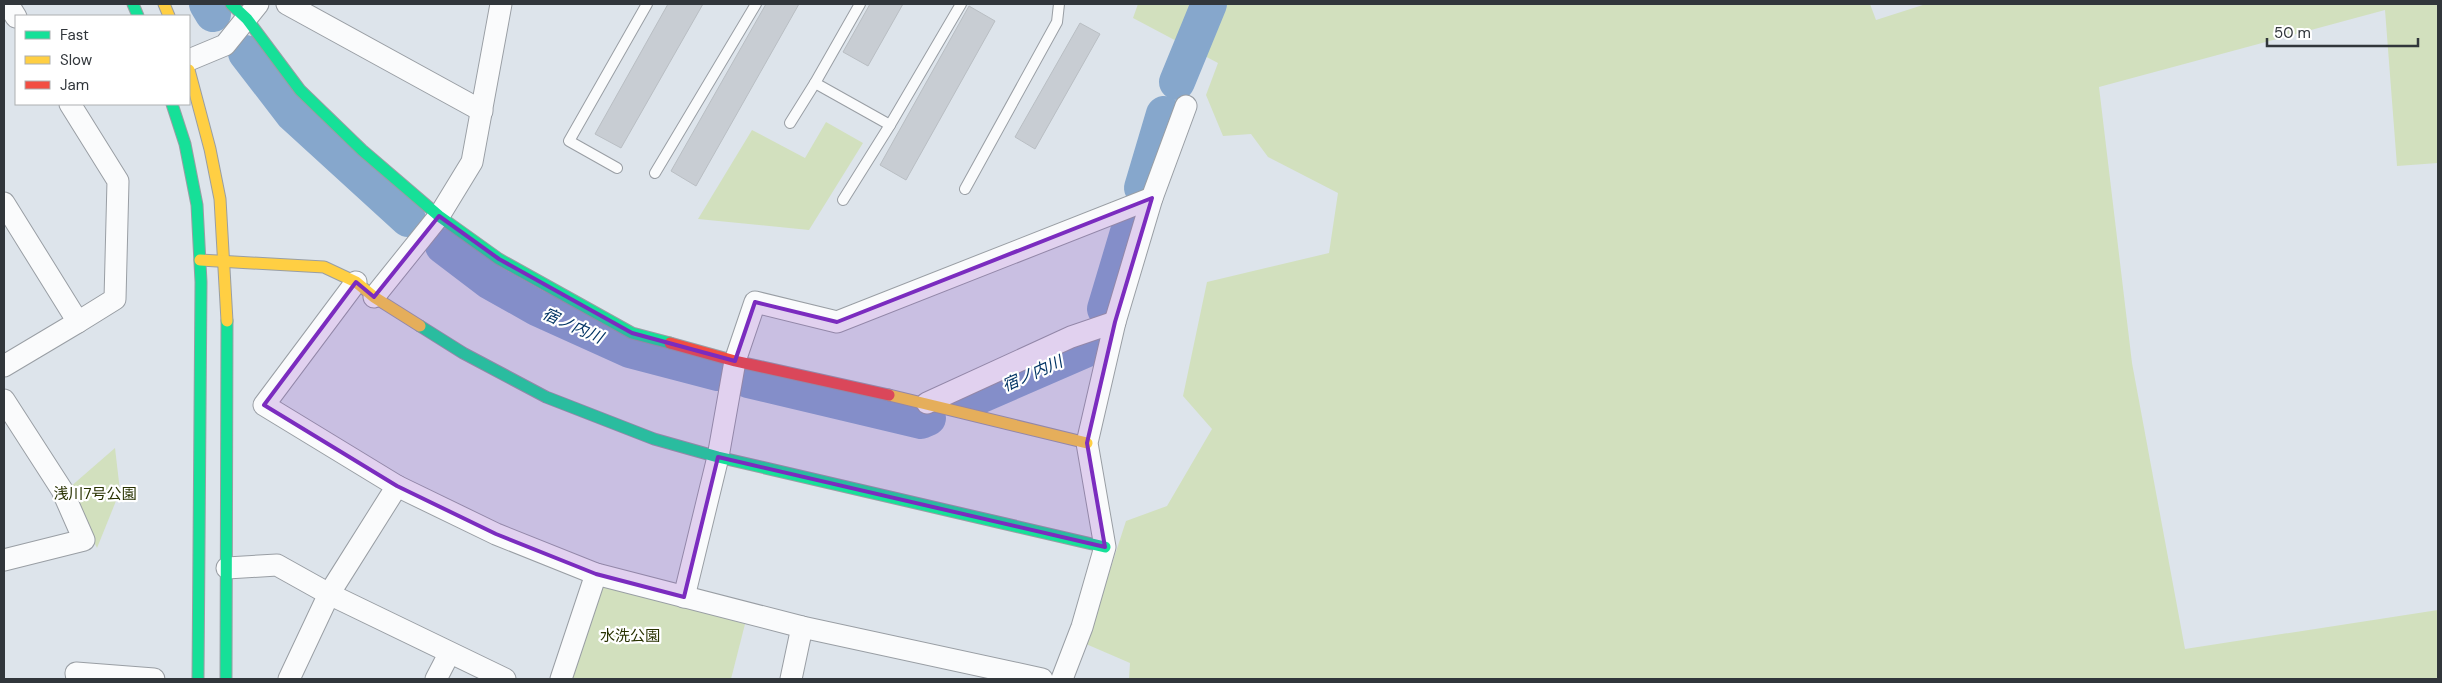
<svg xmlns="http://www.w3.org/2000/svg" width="2442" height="683" viewBox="0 0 2442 683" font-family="'DM Sans','Noto Sans JP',sans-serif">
  <rect width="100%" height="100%" fill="#dde4eb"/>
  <g fill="#d2e0be">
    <polygon points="1138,4 1870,4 1876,20 1926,4 2438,4 2438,163 2397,166 2385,10 2099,87 2132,363 2185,649 2438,610 2438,679 1129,679 1130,663 1086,644 1126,521 1167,506 1212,429 1183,396 1207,282 1329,253 1338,193 1268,157 1251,134 1223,136 1206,95 1218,63 1133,18"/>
    <polygon points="826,122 863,143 809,230 698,219 752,130 805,158"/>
    <polygon points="115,448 120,491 97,548 69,488"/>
    <polygon points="603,583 745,624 731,679 567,679"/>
  </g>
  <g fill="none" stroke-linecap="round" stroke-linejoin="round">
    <g stroke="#86a7cc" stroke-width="36">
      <polyline points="207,4 213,14"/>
      <polyline points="246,53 293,114 408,219"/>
      <polyline points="1177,82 1209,4"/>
      <polyline points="1142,188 1164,114"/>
      <polyline points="443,246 489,281 537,308 630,350 718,373"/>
      <polyline points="1105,309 1131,222"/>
      <polyline points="748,380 921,421 928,418"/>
      <polyline points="970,400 1094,346"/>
    </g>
  </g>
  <g fill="#c8cdd3" stroke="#b9bec3">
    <polygon points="668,4 703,4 621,148 595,134"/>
    <polygon points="766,4 799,4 696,186 671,171"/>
    <polygon points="870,4 903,4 868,66 843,52"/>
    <polygon points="969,6 995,21 906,180 880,165"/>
    <polygon points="1080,23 1100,34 1035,149 1015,137"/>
  </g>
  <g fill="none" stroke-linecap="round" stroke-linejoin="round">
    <g stroke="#999ea4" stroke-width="12">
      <g id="lane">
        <polyline points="860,4 815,83 890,125 961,4"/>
        <polyline points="790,123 815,83"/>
        <polyline points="617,168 569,141 647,4"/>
        <polyline points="655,173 756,4"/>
        <polyline points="965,189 1057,22 1059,4"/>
        <polyline points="843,200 890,125"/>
      </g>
    </g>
    <g stroke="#999ea4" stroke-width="23">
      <g id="street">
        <polyline points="8,4 16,17"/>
        <polyline points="287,4 482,111"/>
        <polyline points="189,60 225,45 258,4"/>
        <polyline points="70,104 118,181 115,299 78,322"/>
        <polyline points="4,203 78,322 4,366"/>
        <polyline points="356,282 264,405 397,486 496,534 596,574 802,627 1042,679"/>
        <polyline points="374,297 439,216 472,162 501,4"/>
        <polyline points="4,400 62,490 84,540 4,560"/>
        <polyline points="927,403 1071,337 1115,322"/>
        <polyline points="227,568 277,565 329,594 505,679"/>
        <polyline points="684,597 718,457 735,361 755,302 837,322 1152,198"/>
        <polyline points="77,679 76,673 154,679"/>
        <polyline points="289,679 329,594 397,486"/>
        <polyline points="436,679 449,654"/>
        <polyline points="561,679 596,574"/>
        <polyline points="791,679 802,627"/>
        <polyline points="1062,679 1082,627 1105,547 1087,443 1115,322 1152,198 1186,106"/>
      </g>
    </g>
    <g stroke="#999ea4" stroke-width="13">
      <g id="fast">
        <polyline points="133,4 138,16"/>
        <polyline points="231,4 247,19 300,90 362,150 439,216 499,259 632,333 670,343"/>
        <polyline points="172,104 185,144 197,205 201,282 198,679"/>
        <polyline points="420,326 463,353 546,397 654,439 718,457 1105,547"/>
        <polyline points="226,679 227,321"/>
      </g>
    </g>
    <g stroke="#999ea4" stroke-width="13">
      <g id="slow">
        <polyline points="164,4 169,16"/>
        <polyline points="189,70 210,149 220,199 227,321"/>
        <polyline points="200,260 324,267 356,282 374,297 420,326"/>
        <polyline points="889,395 1087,443"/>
      </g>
    </g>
    <g stroke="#999ea4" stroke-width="13">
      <polyline id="jam" points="670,343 735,361 889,395"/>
    </g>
    <use href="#lane" stroke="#fafbfc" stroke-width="10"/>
    <use href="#street" stroke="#fafbfc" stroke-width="21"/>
    <use href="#fast" stroke="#16e098" stroke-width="11"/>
    <use href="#slow" stroke="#ffcf43" stroke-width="11"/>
    <use href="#jam" stroke="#f24e42" stroke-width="11"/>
  </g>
  <path fill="#7b2cbf" fill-opacity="0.2" stroke="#7b2cbf" stroke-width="4" stroke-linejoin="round" d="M1152 198 1115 322 1087 443 1105 547 718 457 684 597 596 574 496 534 397 486 264 405 356 282 374 297 439 216 499 259 632 333 735 361 755 302 837 322Z"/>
  <g text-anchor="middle" stroke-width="4.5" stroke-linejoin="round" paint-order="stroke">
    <g font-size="15" fill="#283200" stroke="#fff">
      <text x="95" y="499">浅川7号公園</text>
      <text x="630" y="641">水洗公園</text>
    </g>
    <g font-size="16" font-style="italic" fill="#033565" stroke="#fff">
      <text transform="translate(573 325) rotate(24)" y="6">宿ノ内川</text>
      <text transform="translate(1032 373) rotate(-24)" y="6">宿ノ内川</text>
    </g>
  </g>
  <rect width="2442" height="683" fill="none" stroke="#31363b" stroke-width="10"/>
  <rect x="15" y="15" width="175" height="90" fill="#ffffff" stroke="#adafb1"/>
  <rect x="25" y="31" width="25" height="8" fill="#16e098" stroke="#adafb1"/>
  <text x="60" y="40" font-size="15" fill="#31363b">Fast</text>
  <rect x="25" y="56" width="25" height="8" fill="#ffcf43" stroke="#adafb1"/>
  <text x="60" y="65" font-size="15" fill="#31363b">Slow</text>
  <rect x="25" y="81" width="25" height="8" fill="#f24e42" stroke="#adafb1"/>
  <text x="60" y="90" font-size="15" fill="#31363b">Jam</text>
  <path d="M2267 38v8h151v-8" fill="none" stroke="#31363b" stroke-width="2.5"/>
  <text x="2274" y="38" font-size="15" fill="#31363b" stroke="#ffffff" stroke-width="4" paint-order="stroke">50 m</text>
</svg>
